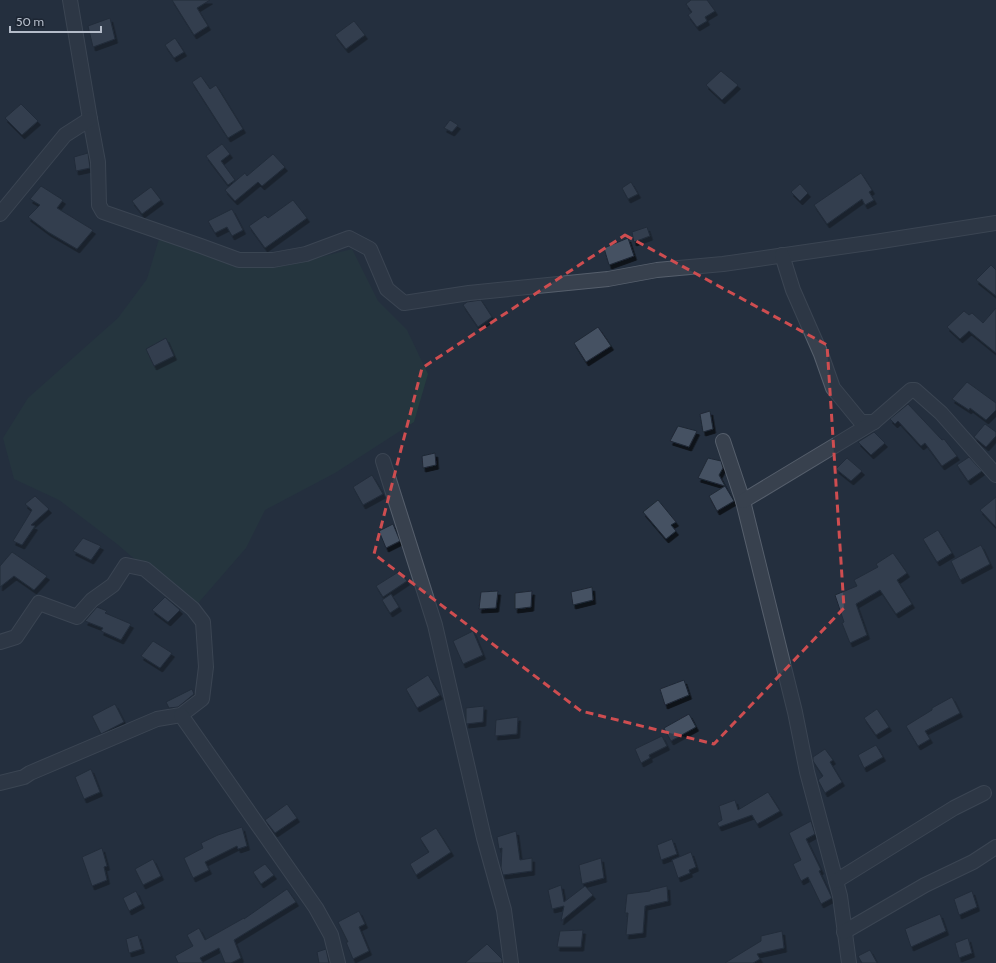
<svg xmlns="http://www.w3.org/2000/svg" width="996" height="963" viewBox="0 0 996 963" font-family="Cabin,sans-serif">
  <defs>
    <filter id="shadow"><feDropShadow dx="2.5" dy="4" stdDeviation="0" flood-color="#0009"/></filter>
  </defs>
  <rect width="100%" height="100%" fill="#242f3e"/>
  <polygon fill="#263c3f" points="159,239 235,266 285,266 352,249 378,301 407,330 428,374 414,422 335,473 265,510 246,548 193,609 117,544 59,500 14,479 3,438 28,398 118,318 147,279"/>
  <g fill="#455162" stroke="#1f2835" filter="url(#shadow)">
    <polygon points="172,0 210,0 197,8 208,26 194,35"/>
    <polygon points="691,0 707,0 715,11 705,17 707,21 697,27 688,15 692,12 686,4"/>
    <polygon points="110,18 115,39 93,47 88,26"/>
    <polygon points="354,21 365,35 346,49 335,35"/>
    <polygon points="175,38 184,52 174,58 165,45"/>
    <polygon points="721,71 738,85 722,100 706,85"/>
    <polygon points="201,76 210,89 216,85 243,129 228,138 192,82"/>
    <polygon points="21,104 38,121 22,135 5,118"/>
    <polygon points="450,120 458,125 452,132 444,128"/>
    <polygon points="222,144 230,154 221,161 235,180 228,185 206,156"/>
    <polygon points="88,153 90,168 76,171 74,157"/>
    <polygon points="273,154 285,167 262,186 258,182 235,201 225,190 245,173 247,176"/>
    <polygon points="861,173 872,190 869,192 874,200 865,205 862,199 827,224 814,205"/>
    <polygon points="631,182 638,194 628,199 622,188"/>
    <polygon points="800,184 808,193 800,201 791,192"/>
    <polygon points="41,186 63,200 57,208 93,230 77,249 48,232 28,217 40,205 30,199"/>
    <polygon points="151,187 161,200 142,214 132,201"/>
    <polygon points="293,200 307,218 265,248 249,226 265,215 268,218"/>
    <polygon points="232,209 243,230 232,236 227,227 215,233 208,221"/>
    <polygon points="647,227 650,236 634,242 632,232"/>
    <polygon points="628,238 634,256 609,265 604,248"/>
    <polygon points="991,265 996,270 996,296 976,280"/>
    <polygon points="481,300 492,317 478,327 463,305 467,302"/>
    <polygon points="996,308 996,353 969,331 960,339 947,327 964,311 969,315 972,313 983,323"/>
    <polygon points="598,327 611,346 586,362 574,343"/>
    <polygon points="166,338 174,356 154,366 146,349"/>
    <polygon points="967,382 996,403 996,410 986,420 970,408 969,410 952,399"/>
    <polygon points="908,404 942,440 944,439 957,456 942,466 925,443 921,446 898,421 895,424 890,419"/>
    <polygon points="710,411 713,429 703,432 700,414"/>
    <polygon points="985,424 996,432 996,436 986,447 974,437"/>
    <polygon points="678,426 697,431 689,447 670,441"/>
    <polygon points="874,432 885,443 871,455 858,442"/>
    <polygon points="435,453 436,465 423,468 422,456"/>
    <polygon points="969,457 982,471 968,481 957,465"/>
    <polygon points="708,458 721,461 723,468 719,475 725,486 698,478"/>
    <polygon points="847,458 862,471 851,481 836,469"/>
    <polygon points="372,475 383,494 363,505 353,487"/>
    <polygon points="725,486 734,501 717,511 709,496"/>
    <polygon points="35,496 49,509 31,525 35,526 22,545 13,541 32,510 25,504"/>
    <polygon points="996,497 996,527 980,510"/>
    <polygon points="658,500 676,522 671,525 676,531 666,539 643,512"/>
    <polygon points="393,524 400,541 386,548 379,531"/>
    <polygon points="938,530 952,553 937,562 923,539"/>
    <polygon points="83,538 101,546 91,560 73,551"/>
    <polygon points="981,545 990,564 960,580 951,561"/>
    <polygon points="12,552 47,576 34,590 14,576 0,587 0,566"/>
    <polygon points="893,553 907,573 897,580 912,604 896,614 880,590 856,604 867,635 850,643 842,623 844,622 835,595 857,586 854,580 878,567 876,564"/>
    <polygon points="400,571 407,581 383,597 376,586"/>
    <polygon points="592,587 593,600 573,605 571,592"/>
    <polygon points="498,591 496,608 479,609 481,592"/>
    <polygon points="532,591 531,607 515,609 515,593"/>
    <polygon points="391,594 399,607 390,613 382,600"/>
    <polygon points="165,597 180,610 168,622 152,610"/>
    <polygon points="97,607 107,611 105,613 131,624 121,640 101,631 103,628 85,621"/>
    <polygon points="473,631 483,655 463,664 453,641"/>
    <polygon points="153,641 172,653 160,668 141,656"/>
    <polygon points="428,675 440,695 417,708 406,689"/>
    <polygon points="684,680 689,695 665,705 660,689"/>
    <polygon points="192,689 194,694 178,707 169,708 166,702"/>
    <polygon points="952,697 960,713 925,731 930,739 918,746 906,726 932,710 932,708"/>
    <polygon points="115,704 124,722 101,734 92,716"/>
    <polygon points="484,706 483,722 466,724 466,708"/>
    <polygon points="877,709 889,727 876,735 864,718"/>
    <polygon points="689,714 696,727 671,741 664,728"/>
    <polygon points="518,717 517,734 495,736 496,720"/>
    <polygon points="662,736 667,746 649,755 650,758 641,763 635,749"/>
    <polygon points="876,745 883,757 864,768 858,755"/>
    <polygon points="825,749 833,760 830,762 842,782 825,793 818,780 823,776 813,761 813,757"/>
    <polygon points="91,769 100,792 84,799 75,777"/>
    <polygon points="768,792 780,811 757,824 752,815 719,827 717,823 722,820 719,806 735,800 738,810"/>
    <polygon points="287,804 297,818 275,833 265,820"/>
    <polygon points="811,821 815,834 806,839 821,870 819,871 832,898 821,904 808,877 801,881 793,864 801,860 789,833"/>
    <polygon points="242,827 247,846 238,849 237,846 205,862 209,870 193,878 184,858 203,848 201,843 218,835"/>
    <polygon points="436,828 451,852 416,875 410,864 429,852 420,838"/>
    <polygon points="516,831 520,860 532,858 532,871 503,875 501,868 502,848 499,849 497,837"/>
    <polygon points="672,839 677,854 661,860 657,845"/>
    <polygon points="102,848 107,866 104,867 107,880 92,886 82,857"/>
    <polygon points="691,852 696,867 689,870 690,873 678,878 672,860"/>
    <polygon points="601,858 604,878 582,884 579,865"/>
    <polygon points="153,859 161,876 143,885 135,869"/>
    <polygon points="265,864 274,875 261,884 253,872"/>
    <polygon points="561,885 564,902 585,886 593,895 561,921 564,906 552,909 548,890"/>
    <polygon points="667,886 668,901 645,906 643,933 626,935 628,913 625,913 627,894 650,891 650,890"/>
    <polygon points="287,889 296,902 234,940 241,958 231,963 225,963 219,948 200,958 203,963 178,963 175,956 193,946 187,935 199,928 205,940 244,918 244,919"/>
    <polygon points="136,891 142,904 129,911 123,898"/>
    <polygon points="972,891 977,907 959,915 954,899"/>
    <polygon points="359,911 365,924 359,927 369,951 353,959 346,942 348,942 338,922"/>
    <polygon points="940,914 946,931 911,947 905,929"/>
    <polygon points="583,930 581,947 557,947 560,931"/>
    <polygon points="782,931 784,948 757,954 760,959 753,963 725,963 761,941 761,936"/>
    <polygon points="138,935 142,949 129,953 126,939"/>
    <polygon points="968,938 972,953 959,958 955,943"/>
    <polygon points="487,944 502,959 502,963 465,963"/>
    <polygon points="326,949 329,963 319,963 317,952"/>
    <polygon points="870,950 877,963 862,963 858,956"/>
  </g>
  <g fill="none" stroke-linecap="round" stroke-linejoin="round">
    <g stroke="#565f6c" stroke-width="16">
      <g id="minor">
        <polyline points="70,0 90,119 98,162 99,205 103,212 201,246 239,260 273,260 306,254 349,238 370,249 387,289 404,303 469,293 608,279 657,270 723,264 875,242 996,223"/>
        <polyline points="0,214 65,135 90,119"/>
        <polyline points="782,255 793,290 821,354 833,388 861,422 874,422"/>
        <polyline points="723,441 743,501 795,712 807,772 840,896 849,963"/>
        <polyline points="383,461 435,625 484,838 504,910 511,963"/>
        <polyline points="743,501 874,422 911,390 915,390 941,413 996,475"/>
        <polyline points="0,642 16,637 39,603 77,617 92,600 113,585 126,565 145,569 193,609 203,622 206,667 202,699 181,715 157,719 30,773 24,777 0,783"/>
        <polyline points="181,715 316,908 331,935 338,963"/>
        <polyline points="836,881 954,808 984,793"/>
        <polyline points="844,932 925,885 973,862 996,847"/>
      </g>
    </g>
    <use href="#minor" stroke="#38414e" stroke-width="14"/>
  </g>
  <path d="M0 0H996V963H0ZM625 235 827 345 844 608 714 744 581 711 374 554 422 368Z" fill="#242f3e" fill-opacity=".55" fill-rule="evenodd"/>
  <path fill="none" stroke="#ce4d50" stroke-width="3" stroke-dasharray="8 5" stroke-linejoin="round" d="M625 235 827 345 844 608 714 744 581 711 374 554 422 368Z"/>
  <path d="M10 26v6h91v-6" fill="none" stroke="#b4bcc9" stroke-width="2"/>
  <text x="16" y="26" font-size="12" fill="#b4bcc9" stroke="#1d2633" stroke-width="3" paint-order="stroke">50 m</text>
</svg>
